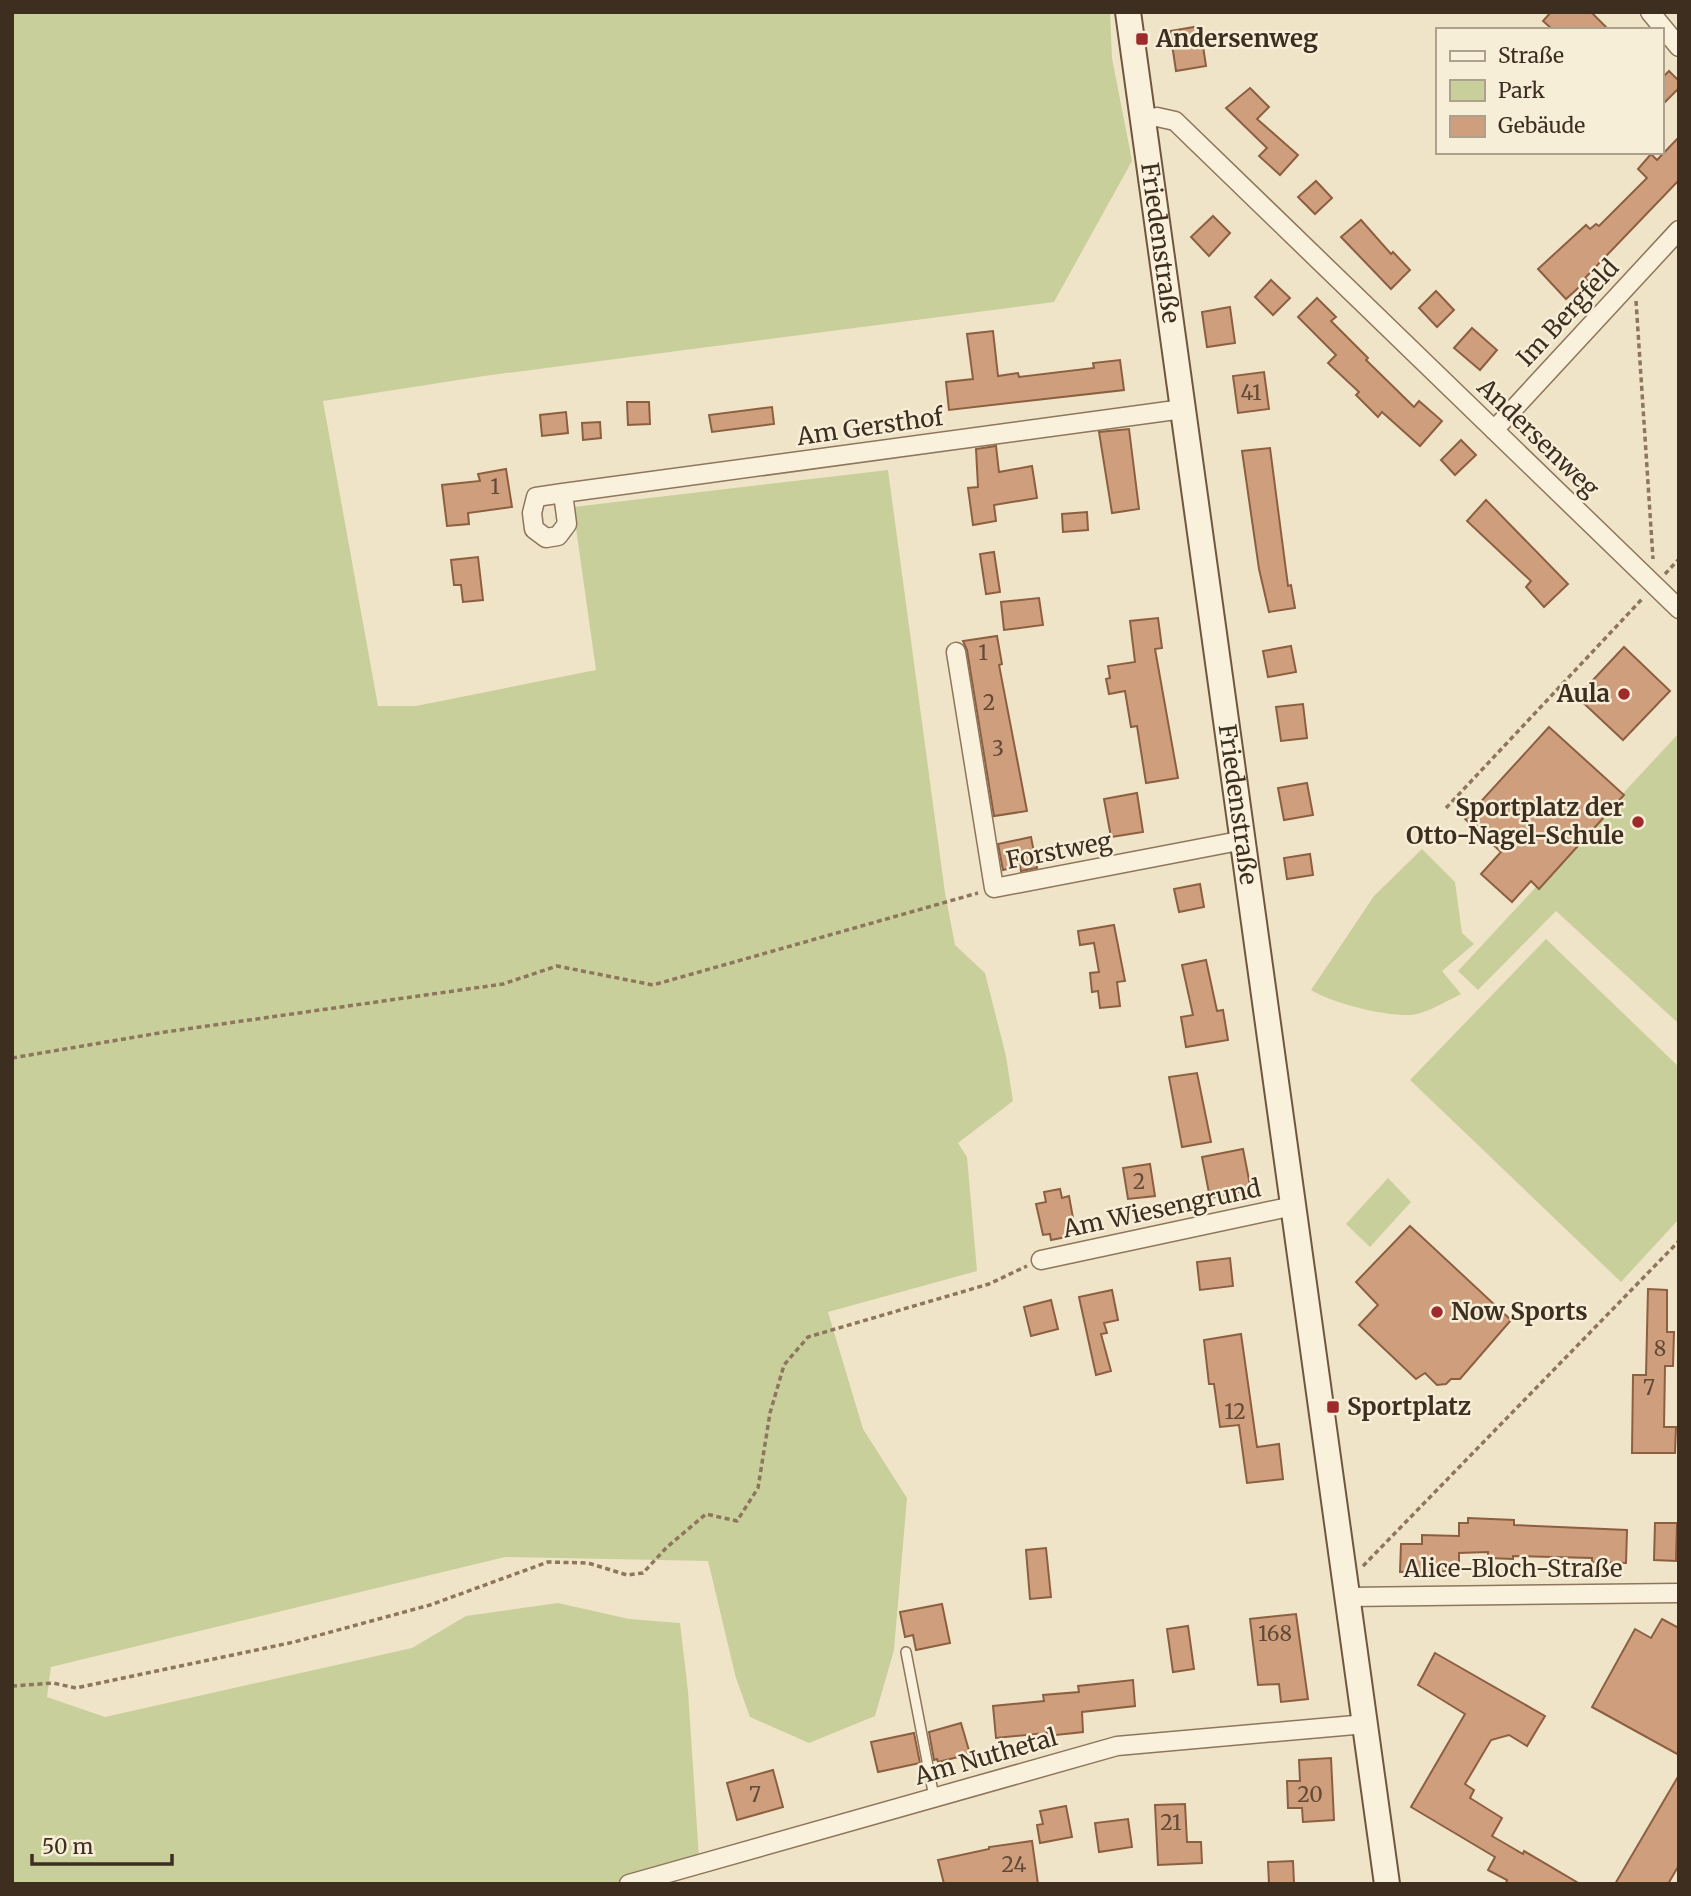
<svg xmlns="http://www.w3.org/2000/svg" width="1691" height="1896" viewBox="0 0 1691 1896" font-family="Merriweather,serif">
  <rect width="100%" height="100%" fill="#f0e4c8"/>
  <g fill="#c9cf9b">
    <polygon points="12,12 1110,12 1112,58 1132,161 1054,302 484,376 323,401 378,706 416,706 596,670 573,507 888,470 945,893 955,945 985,973 1006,1056 1013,1101 958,1143 967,1157 977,1271 828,1312 863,1429 907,1498 894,1650 875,1716 809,1743 750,1717 736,1678 708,1561 505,1557 51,1667 47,1697 105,1717 412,1648 466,1616 558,1603 629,1619 680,1623 688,1691 699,1858 656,1884 12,1884"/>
    <polygon points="1679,733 1679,1024 1556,911 1478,990 1458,971"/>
    <path d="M1422 849 1455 882 1462 933 1474 944 1442 971 1461 994C1449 1000 1423 1015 1411 1015 1384 1016 1334 1004 1311 990L1374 896Z"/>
    <polygon points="1546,939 1679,1067 1679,1219 1621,1282 1410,1080"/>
    <polygon points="1388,1178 1411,1202 1370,1247 1346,1224"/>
  </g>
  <g fill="#cf9f7d" stroke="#8d5f41" stroke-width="2">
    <polygon points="1551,12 1591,12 1609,30 1553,30 1543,21"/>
    <polygon points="1200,26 1206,66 1176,71 1170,31"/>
    <polygon points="1669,71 1679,81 1679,88 1661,106 1661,79"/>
    <polygon points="1250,88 1269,107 1257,119 1298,155 1280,175 1259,156 1267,148 1226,108"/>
    <polygon points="1679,137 1679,180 1585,278 1587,280 1566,299 1538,269 1586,225 1590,229 1596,224 1599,226 1647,178 1638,169 1651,154 1657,160"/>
    <polygon points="1316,181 1332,198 1315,214 1298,197"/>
    <polygon points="1213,216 1230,233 1209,256 1191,237"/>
    <polygon points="1361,220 1391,254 1393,252 1410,270 1391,289 1341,237"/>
    <polygon points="1271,280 1290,298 1273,315 1255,297"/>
    <polygon points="1436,291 1454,310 1437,327 1419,308"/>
    <polygon points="1317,298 1336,317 1331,321 1368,358 1366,360 1414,407 1419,401 1442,421 1420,446 1382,412 1378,417 1356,395 1359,392 1328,363 1336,355 1298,317"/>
    <polygon points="1230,307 1235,343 1207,347 1202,312"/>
    <polygon points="1472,328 1497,350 1480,370 1454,348"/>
    <polygon points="993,331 998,376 1018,373 1019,377 1094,368 1093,363 1120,360 1124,390 949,410 946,382 973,379 967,334"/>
    <polygon points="1264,372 1269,409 1238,413 1233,376"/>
    <polygon points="627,402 649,402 650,424 628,425"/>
    <polygon points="772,407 774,424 712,432 709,415"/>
    <polygon points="566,412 568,433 542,436 540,415"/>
    <polygon points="600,422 601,438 583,440 582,423"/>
    <polygon points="1129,429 1139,509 1112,513 1099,432"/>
    <polygon points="1461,440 1476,455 1455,475 1441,460"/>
    <polygon points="996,446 999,472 1032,466 1037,498 994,505 996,521 973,525 968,488 978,487 976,449"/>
    <polygon points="1270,448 1288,586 1291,585 1295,608 1269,612 1259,569 1242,451"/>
    <polygon points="506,469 512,507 468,513 469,524 447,526 442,485 480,481 478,474"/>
    <polygon points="1486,500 1568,584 1544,607 1526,587 1531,581 1467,521"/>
    <polygon points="1087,512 1088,530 1063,532 1062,514"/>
    <polygon points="994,552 1000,592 986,594 980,554"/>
    <polygon points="478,557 483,600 463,602 461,585 454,585 451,560"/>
    <polygon points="1039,598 1043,625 1004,630 1001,602"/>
    <polygon points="1158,618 1162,648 1155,649 1178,778 1146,783 1137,726 1131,727 1125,691 1109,694 1106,679 1110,678 1108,666 1135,662 1130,621"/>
    <polygon points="997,636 1002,664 999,665 1027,811 994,816 967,650 963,641"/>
    <polygon points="1291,646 1296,672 1268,677 1263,651"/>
    <polygon points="1624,647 1670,691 1623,740 1577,697"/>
    <polygon points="1303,704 1307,738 1281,741 1276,707"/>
    <polygon points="1549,727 1624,795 1539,889 1531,881 1512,902 1481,874 1501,852 1465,819"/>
    <polygon points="1307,783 1313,815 1284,820 1278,788"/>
    <polygon points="1137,793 1143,832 1111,837 1104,799"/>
    <polygon points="1031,837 1037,868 1021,871 1020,866 1003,870 998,844"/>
    <polygon points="1310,854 1313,875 1287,879 1284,858"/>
    <polygon points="1200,884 1204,907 1179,912 1174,889"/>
    <polygon points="1114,925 1125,981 1117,982 1120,1006 1100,1008 1098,991 1092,992 1090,973 1099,972 1094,943 1080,945 1078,931"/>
    <polygon points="1206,960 1217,1011 1223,1010 1228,1040 1186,1047 1181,1017 1193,1015 1182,965"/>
    <polygon points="1197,1073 1211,1142 1182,1147 1169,1077"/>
    <polygon points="1243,1149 1251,1190 1210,1198 1202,1157"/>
    <polygon points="1150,1164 1155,1196 1128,1199 1123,1168"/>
    <polygon points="1060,1189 1062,1198 1069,1196 1075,1229 1069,1230 1071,1236 1051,1240 1050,1234 1043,1235 1036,1204 1046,1202 1044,1192"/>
    <polygon points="1410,1226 1511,1320 1460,1379 1451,1379 1446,1384 1437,1385 1425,1373 1416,1379 1359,1325 1378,1305 1356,1282"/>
    <polygon points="1230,1258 1233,1286 1200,1290 1197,1262"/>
    <polygon points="1648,1289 1667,1290 1667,1332 1674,1332 1673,1366 1665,1366 1664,1427 1676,1427 1675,1453 1632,1453 1633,1375 1646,1375"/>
    <polygon points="1112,1290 1118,1320 1104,1323 1107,1333 1101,1334 1111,1371 1096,1375 1079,1297"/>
    <polygon points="1051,1300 1058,1329 1031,1336 1024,1307"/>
    <polygon points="1241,1334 1257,1447 1279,1444 1283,1479 1247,1483 1239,1425 1220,1427 1214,1384 1209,1384 1204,1340"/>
    <polygon points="1468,1518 1514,1520 1514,1525 1627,1530 1626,1563 1592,1562 1592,1558 1513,1556 1513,1559 1488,1558 1488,1552 1459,1553 1459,1571 1400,1572 1401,1544 1422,1544 1422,1535 1459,1536 1459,1523 1468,1523"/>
    <polygon points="1655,1523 1677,1523 1676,1561 1654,1560"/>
    <polygon points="1046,1548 1051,1597 1030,1599 1026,1550"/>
    <polygon points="942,1604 950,1643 916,1650 913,1635 905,1637 900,1612"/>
    <polygon points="1296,1614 1308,1699 1281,1702 1279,1684 1258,1685 1250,1619"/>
    <polygon points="1662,1619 1679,1628 1679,1755 1592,1707 1635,1629 1651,1638"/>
    <polygon points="1188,1626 1194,1669 1173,1672 1167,1629"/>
    <polygon points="1435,1653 1545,1716 1527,1746 1509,1735 1491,1740 1465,1784 1474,1790 1470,1798 1502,1818 1492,1836 1523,1854 1524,1851 1580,1884 1506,1884 1507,1880 1488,1870 1495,1857 1411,1807 1465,1714 1418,1685"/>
    <polygon points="1133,1680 1135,1706 1082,1712 1083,1732 1047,1736 1047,1733 996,1738 993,1706 1044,1701 1043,1695 1079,1692 1078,1686"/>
    <polygon points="961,1723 970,1754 938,1762 937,1759 934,1760 929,1732"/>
    <polygon points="914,1733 920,1763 878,1772 871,1742"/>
    <polygon points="1331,1758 1334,1820 1303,1822 1302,1808 1288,1808 1287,1781 1300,1781 1299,1760"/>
    <polygon points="773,1770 783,1807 737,1820 727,1783"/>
    <polygon points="1679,1775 1679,1865 1668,1884 1615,1884"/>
    <polygon points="1185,1804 1187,1842 1201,1842 1202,1863 1158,1865 1155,1805"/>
    <polygon points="1066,1806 1072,1837 1040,1843 1037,1825 1043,1824 1040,1811"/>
    <polygon points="1128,1819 1132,1847 1099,1852 1095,1823"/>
    <polygon points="1032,1841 1038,1884 944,1884 938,1860 989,1849 989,1847"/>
    <polygon points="1293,1861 1294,1884 1269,1884 1268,1862"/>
  </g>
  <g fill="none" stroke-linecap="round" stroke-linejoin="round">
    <g stroke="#8d765c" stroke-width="12">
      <polyline id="service" points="906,1652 934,1797"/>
    </g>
    <g stroke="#8d765c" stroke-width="21">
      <g id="minor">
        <polyline points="1650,12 1679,47"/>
        <polyline points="1143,120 1157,117 1175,121 1679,609"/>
        <polyline points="1494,430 1679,230"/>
        <polyline points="563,493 567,524 558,536 546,538 534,529 532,513 536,497 563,493 1183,409"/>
        <polyline points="956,652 994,888 1244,840"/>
        <polyline points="1041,1260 1293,1206"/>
        <polyline points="1348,1597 1679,1593"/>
        <polyline points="629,1884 1117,1746 1366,1724"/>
      </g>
    </g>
    <g stroke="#6f573f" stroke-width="28">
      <g id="secondary">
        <path id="s1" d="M1128 12 1387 1884"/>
      </g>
    </g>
    <g stroke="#8d765c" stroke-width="3.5" stroke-dasharray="5 3.5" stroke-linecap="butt">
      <polyline points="1636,301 1653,559"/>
      <polyline points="1665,574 1679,559"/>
      <polyline points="1446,808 1643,598"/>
      <polyline points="12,1058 165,1032 503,984 557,966 653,985 978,893"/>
      <polyline points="1363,1566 1679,1241"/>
      <polyline points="12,1686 53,1683 76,1688 294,1642 430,1605 548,1562 588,1563 627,1575 643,1573 667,1547 706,1514 737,1521 758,1488 770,1413 784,1365 808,1337 989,1284 1027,1266"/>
    </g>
    <use href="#service" stroke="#faf1dc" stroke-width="9"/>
    <use href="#minor" stroke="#faf1dc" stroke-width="18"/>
    <use href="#secondary" stroke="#faf1dc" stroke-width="24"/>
  </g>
  <g fill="#9e2a2b" stroke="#f7eed8" stroke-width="2.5">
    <rect x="1135" y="32" width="14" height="14" rx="3.5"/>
    <circle cx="1624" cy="694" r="7"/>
    <circle cx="1638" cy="822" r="7"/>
    <circle cx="1437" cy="1312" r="7"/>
    <rect x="1326" y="1400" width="14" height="14" rx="3.5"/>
  </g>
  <g text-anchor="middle" stroke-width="5" stroke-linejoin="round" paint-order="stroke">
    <g font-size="21" fill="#624a37">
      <text x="1251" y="400">41</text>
      <text x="495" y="494">1</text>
      <text x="983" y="660">1</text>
      <text x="989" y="710">2</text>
      <text x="998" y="756">3</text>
      <text x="1139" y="1189">2</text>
      <text x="1660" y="1356">8</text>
      <text x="1649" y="1395">7</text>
      <text x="1235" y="1419">12</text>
      <text x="1275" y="1641">168</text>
      <text x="755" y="1802">7</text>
      <text x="1310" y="1802">20</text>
      <text x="1171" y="1830">21</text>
      <text x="1014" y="1872">24</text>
    </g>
    <g font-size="24" font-weight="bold" fill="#3d2e20" stroke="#f7eed8" text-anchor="start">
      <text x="1156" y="47">Andersenweg</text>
      <text x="1610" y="702" text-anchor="end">Aula</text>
      <text x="1624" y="816" text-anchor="end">Sportplatz der<tspan x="1624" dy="28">Otto-Nagel-Schule</tspan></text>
      <text x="1451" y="1320">Now Sports</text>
      <text x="1347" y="1415">Sportplatz</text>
    </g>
    <g font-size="24" fill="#3d2e20" stroke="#f7eed8">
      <text dy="8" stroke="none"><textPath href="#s1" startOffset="233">Friedenstraße</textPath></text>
      <text transform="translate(1568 313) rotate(-47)" y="8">Im Bergfeld</text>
      <text transform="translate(870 427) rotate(-8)" y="8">Am Gersthof</text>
      <text transform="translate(1538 438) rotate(44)" y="8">Andersenweg</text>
      <text dy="8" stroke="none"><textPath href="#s1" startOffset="800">Friedenstraße</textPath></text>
      <text transform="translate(1059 851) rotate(-11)" y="8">Forstweg</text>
      <text transform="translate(1162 1209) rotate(-12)" y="8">Am Wiesengrund</text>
      <text x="1513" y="1577">Alice-Bloch-Straße</text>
      <text transform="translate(986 1757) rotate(-16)" y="8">Am Nuthetal</text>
    </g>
  </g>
  <rect width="1691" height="1896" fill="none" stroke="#3d2e20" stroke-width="28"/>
  <rect x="1436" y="28" width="228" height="126" fill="#f7eed8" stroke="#ada18e" stroke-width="2"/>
  <rect x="1450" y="51" width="35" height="10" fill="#faf1dc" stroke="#ada18e" stroke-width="2"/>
  <text x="1498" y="63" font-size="21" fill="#3d2e20">Straße</text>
  <rect x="1450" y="80" width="35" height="21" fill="#c9cf9b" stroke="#ada18e" stroke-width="2"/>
  <text x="1498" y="98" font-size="21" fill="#3d2e20">Park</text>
  <rect x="1450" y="116" width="35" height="21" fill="#cf9f7d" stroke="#ada18e" stroke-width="2"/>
  <text x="1498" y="133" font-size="21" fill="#3d2e20">Gebäude</text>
  <path d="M32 1854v10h140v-10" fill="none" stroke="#3d2e20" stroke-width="3.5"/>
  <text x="42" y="1854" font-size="21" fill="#3d2e20" stroke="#f7eed8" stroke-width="5" paint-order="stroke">50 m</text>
</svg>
